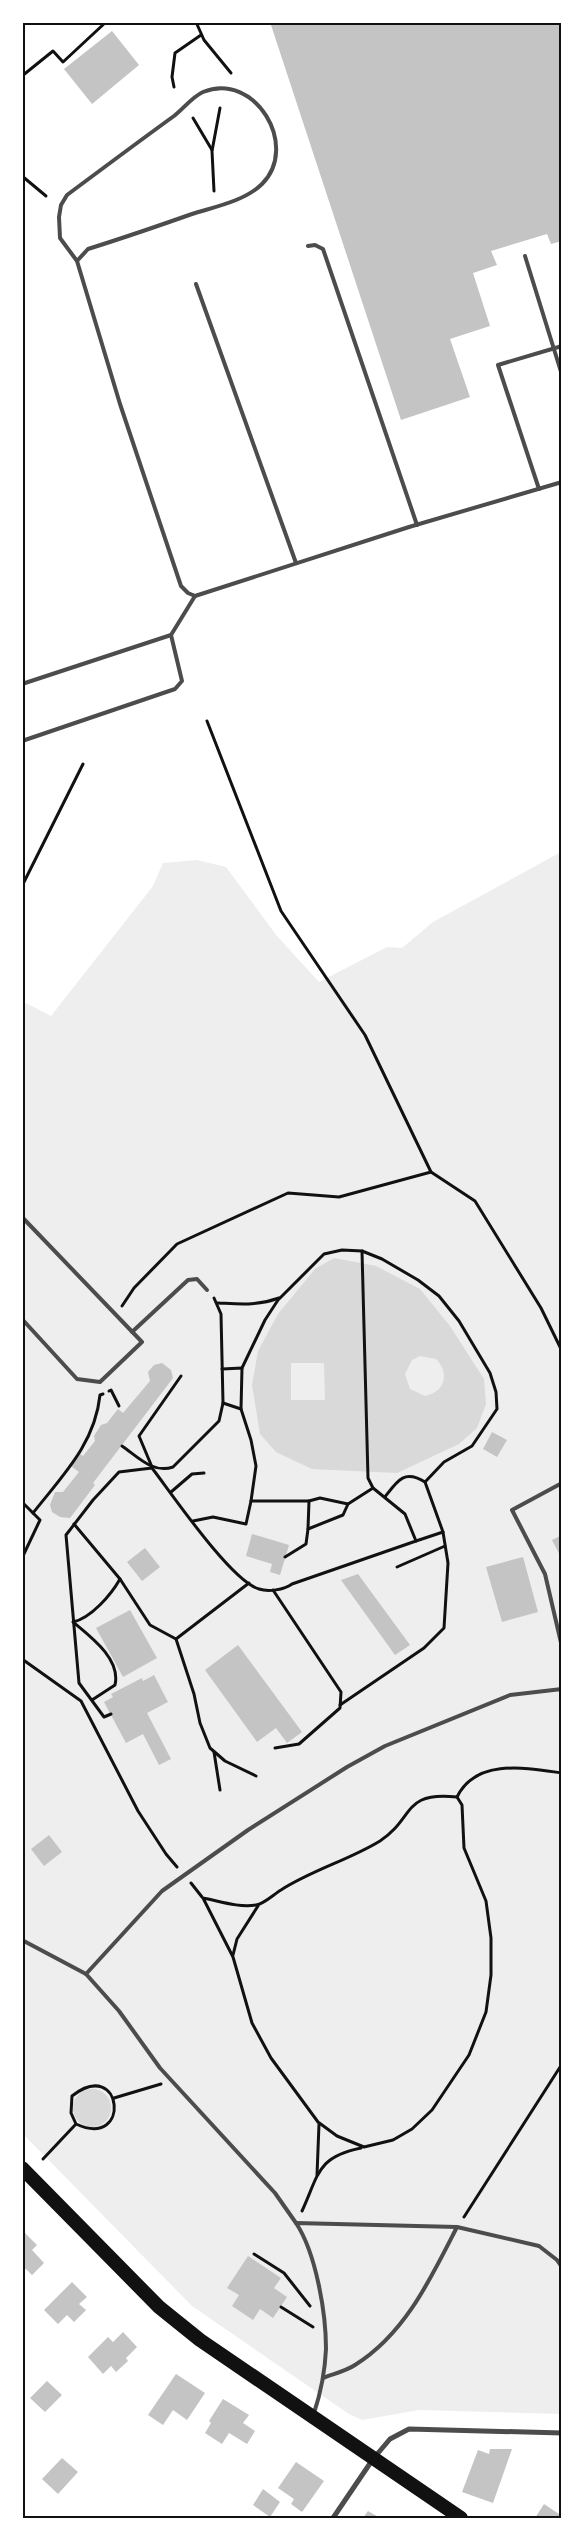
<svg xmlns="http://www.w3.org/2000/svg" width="584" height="2541" viewBox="0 0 584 2541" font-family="Literata,serif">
  <rect width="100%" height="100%" fill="#fff"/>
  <polygon fill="#eee" points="561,852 561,2414 419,2410 362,2420 349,2414 192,2306 23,2134 23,1006 26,1003 51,1016 153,886 163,863 197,860 226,867 277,936 319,982 387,947 402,948 433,922"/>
  <g fill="#d9d9d9" fill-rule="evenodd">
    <path d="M334 1258 376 1266 420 1289 450 1326 484 1379 486 1404 477 1428 459 1444 397 1473 312 1469 276 1452 260 1434 252 1385 258 1351 278 1314 315 1269ZM420 1356 436 1359C450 1373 445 1392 425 1396L410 1389 405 1374 412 1360ZM291 1363H324L325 1400H291Z"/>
    <circle cx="92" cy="2108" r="19"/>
  </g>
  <g fill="#c4c4c4">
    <polygon points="279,22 562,22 562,241 551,244 547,234 491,251 497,265 473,273 490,326 450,339 470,397 401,420 271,25"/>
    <polygon points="112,31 139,65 92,104 64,69"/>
    <polygon points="162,1363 171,1370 173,1378 93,1483 95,1485 70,1518 60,1517 52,1512 50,1505 55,1492 63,1492 79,1472 71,1466 80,1454 83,1456 95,1441 94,1436 101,1425 107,1423 118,1409 123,1413 150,1381 148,1372 154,1365"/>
    <polygon points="492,1432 507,1440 497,1457 483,1449"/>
    <polygon points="252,1534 289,1545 280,1575 270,1572 272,1564 246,1556"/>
    <polygon points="562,1535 562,1559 552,1540"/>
    <polygon points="145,1548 160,1567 142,1581 127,1562"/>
    <polygon points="523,1557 538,1612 502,1622 486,1567"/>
    <polygon points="358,1574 410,1645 395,1655 341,1580"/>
    <polygon points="130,1610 157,1658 123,1677 96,1628"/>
    <polygon points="238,1645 302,1732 287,1743 276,1728 257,1742 205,1670"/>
    <polygon points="154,1675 168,1702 147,1713 171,1759 159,1765 143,1734 126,1743 104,1702 113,1697 111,1694 142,1678 143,1681"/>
    <polygon points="49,1835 62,1852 44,1866 31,1849"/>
    <polygon points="25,2233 37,2245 32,2250 44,2263 32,2275 26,2269 22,2272 22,2235"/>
    <polygon points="248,2256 281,2278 274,2288 287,2297 273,2318 260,2309 253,2320 232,2306 239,2295 227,2288"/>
    <polygon points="72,2282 87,2297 79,2304 86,2310 74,2322 67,2315 58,2324 44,2310"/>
    <polygon points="123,2332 137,2347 126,2358 128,2361 116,2372 111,2366 103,2374 88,2357 108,2337 113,2342"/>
    <polygon points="176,2374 205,2393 187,2420 173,2410 163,2425 148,2415"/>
    <polygon points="47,2381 62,2395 45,2412 30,2398"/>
    <polygon points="223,2399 249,2415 243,2423 255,2431 247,2444 229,2433 222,2444 205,2433 211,2423 209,2421"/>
    <polygon points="490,2449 512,2449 493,2503 462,2492 478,2450 489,2454"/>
    <polygon points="62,2458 78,2472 58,2494 42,2479"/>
    <polygon points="296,2462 324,2481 302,2512 291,2504 294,2499 278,2488"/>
    <polygon points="263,2489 280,2502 270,2517 253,2505"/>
    <polygon points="544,2504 562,2516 562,2518 535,2518"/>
    <polygon points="368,2511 380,2518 363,2518"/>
  </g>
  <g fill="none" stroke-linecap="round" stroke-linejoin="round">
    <g stroke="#111" stroke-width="3">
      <polyline points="196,22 204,40 231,73"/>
      <polyline points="22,76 53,51 63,62 106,22"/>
      <polyline points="174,87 172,77 175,53 201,35"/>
      <polyline points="193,118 212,150"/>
      <polyline points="22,176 46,196"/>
      <polyline points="214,191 212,151 220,108"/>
      <polyline points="561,251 562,251"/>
      <polyline points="207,721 281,911 365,1035 431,1172"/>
      <polyline points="22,886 83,764"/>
      <path d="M218 1303C240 1304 257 1306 279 1298"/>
      <polyline points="122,1306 134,1288 177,1244 288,1193 339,1197 431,1172 475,1201 541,1308 562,1351"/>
      <path d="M242 1368 265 1320 278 1300 324 1254 342 1250 362 1251 382 1259 418 1280 439 1296 459 1321 490 1373 496 1392 497 1409 472 1446 444 1462 425 1482C404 1469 397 1481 385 1497"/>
      <polyline points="222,1369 242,1368 241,1409"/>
      <polyline points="109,1391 111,1390 119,1406"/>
      <polyline points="223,1403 241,1409 251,1440 256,1466 251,1501"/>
      <path d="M122 1446C138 1457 153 1474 173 1467L219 1421 223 1403 221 1314 214 1298"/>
      <polyline points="152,1467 139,1436 181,1376"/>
      <polyline points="425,1482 443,1532"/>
      <polyline points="171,1492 192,1474 204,1473"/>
      <polyline points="22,1502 40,1520 22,1558"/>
      <path d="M33 1513C62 1476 95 1444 100 1395L103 1394"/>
      <polyline points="193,1521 213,1517 246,1524 251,1501 309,1501 320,1498 348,1504 373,1488"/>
      <path d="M74 1524 120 1579C111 1595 91 1618 73 1622 91 1637 121 1659 115 1685L92 1700"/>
      <polyline points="308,1529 309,1501"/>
      <polyline points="285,1557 306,1544 308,1529 343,1515 348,1504"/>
      <polyline points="397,1567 445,1546"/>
      <polyline points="120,1579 150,1625 176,1639 249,1583"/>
      <polyline points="273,1590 341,1692 340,1708 299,1744 275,1748"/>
      <polyline points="176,1639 194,1694 200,1723 210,1748 225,1761 256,1776"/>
      <polyline points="22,1659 81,1701 138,1811 166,1854 177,1867"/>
      <polyline points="340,1705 424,1648 444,1628 448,1563 443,1532 416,1541"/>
      <path d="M111 1714 104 1717 79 1683 66 1535 93 1500 119 1472 152 1468C172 1494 231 1581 259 1589 268 1592 284 1590 292 1584L416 1541 405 1514 373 1488 368 1478 362 1251"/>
      <polyline points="214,1752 220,1790"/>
      <path d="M457 1797C476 1758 527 1768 562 1773"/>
      <path d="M191 1883 202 1897 203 1898 233 1957 252 2023 271 2058 318 2122 337 2136 364 2147 393 2140 412 2129 432 2110 469 2055 486 2012 491 1975V1938L486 1901 464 1848 462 1805 457 1797C402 1791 415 1818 380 1841 349 1860 312 1870 281 1890 274 1894 264 1904 256 1905 239 1908 219 1901 203 1898"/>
      <polyline points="233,1955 237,1939 258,1906"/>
      <polyline points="114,2098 161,2084"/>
      <path d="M43 2159 76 2124 71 2113 72 2096C123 2056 132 2150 76 2124"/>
      <polyline points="317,2175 319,2124"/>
      <path d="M302 2211C319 2174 317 2157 361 2148"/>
      <polyline points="464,2217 562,2064"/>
      <polyline points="254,2254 284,2273 310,2306"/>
      <polyline points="281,2307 313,2327"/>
    </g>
    <g stroke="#4c4c4c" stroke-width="4">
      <polyline points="308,246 315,245 323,249 417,525"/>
      <polyline points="525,256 562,375"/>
      <path d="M77 261 88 249C123 238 158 226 192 214 214 207 245 201 262 184 300 146 255 71 203 92 192 97 183 109 174 116 138 142 102 169 67 195L61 205 59 217 60 238 77 261 120 404 181 586 188 593 195 596 409 527 562 482"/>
      <polyline points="196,284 296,563"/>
      <polyline points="539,489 498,365 562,346"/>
      <polyline points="22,684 171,635"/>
      <polyline points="22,741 175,689 182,681 171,635 195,596"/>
      <polyline points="22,1217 142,1342 100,1382 77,1379 22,1319"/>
      <polyline points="132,1332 188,1280 197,1279 207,1290"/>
      <polyline points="562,1483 512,1510 545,1574 562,1647"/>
      <polyline points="22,1940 86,1974 119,2011 160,2068 275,2193 296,2223"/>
      <polyline points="86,1974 162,1891 248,1830 347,1767 385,1746 510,1695 562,1689"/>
      <path d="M323 2378C333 2374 346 2371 355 2365 405 2334 431 2278 457 2227"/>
      <path d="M314 2413C321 2392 325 2371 326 2349 326 2313 316 2253 296 2223L457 2227 539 2246 557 2260 562 2267"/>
    </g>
    <polyline stroke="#4c4c4c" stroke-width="5" points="333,2518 373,2459 390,2439 409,2429 562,2433"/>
    <polyline stroke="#111" stroke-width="14" points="22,2168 159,2307 200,2340 461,2518"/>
  </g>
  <rect width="584" height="2541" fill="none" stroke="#ffffff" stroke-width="48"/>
  <rect x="24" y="24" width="536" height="2493" fill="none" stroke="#111" stroke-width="2"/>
</svg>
